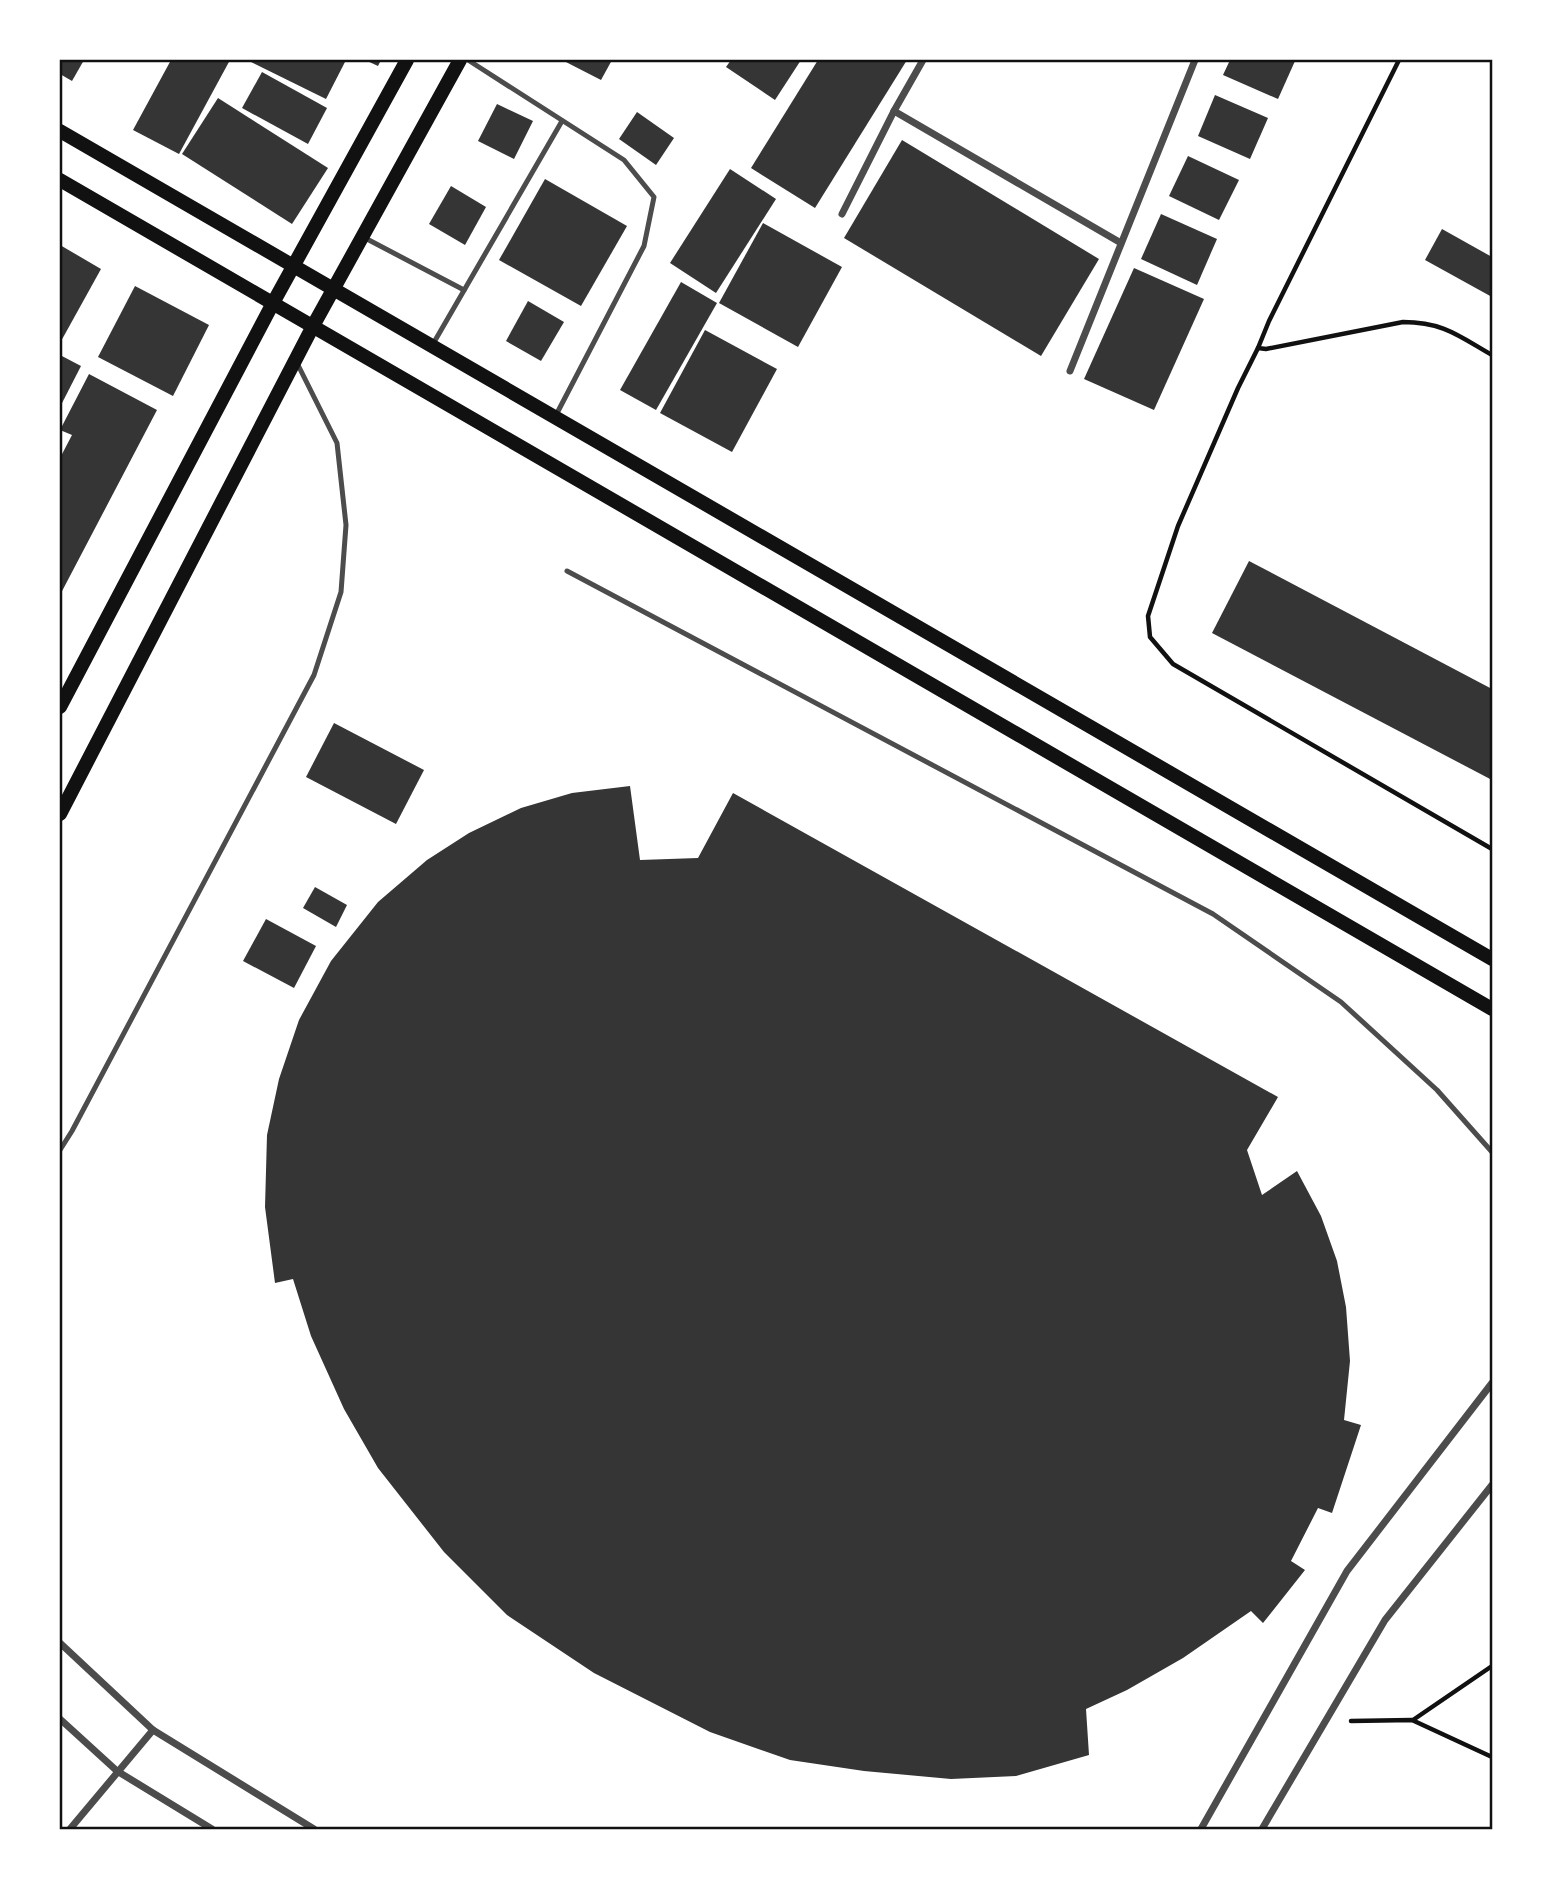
<svg xmlns="http://www.w3.org/2000/svg" width="1552" height="1889" viewBox="0 0 1552 1889" font-family="'Archivo Narrow',sans-serif">
  <rect width="100%" height="100%" fill="#fff"/>
  <g fill="#353535">
    <polygon points="60,60 84,60 72,81 60,74"/>
    <polygon points="171,60 230,60 179,154 133,130"/>
    <polygon points="247,60 346,60 326,99"/>
    <polygon points="365,60 381,60 378,66"/>
    <polygon points="562,60 612,60 601,80"/>
    <polygon points="731,60 801,60 775,100 726,67"/>
    <polygon points="818,60 907,60 815,208 751,168"/>
    <polygon points="1230,60 1292,60 1295,61 1278,99 1223,75"/>
    <polygon points="262,72 327,108 308,144 242,108"/>
    <polygon points="1215,95 1268,118 1250,159 1198,136"/>
    <polygon points="218,98 328,168 292,224 182,154"/>
    <polygon points="497,104 533,121 514,159 478,141"/>
    <polygon points="637,112 674,138 656,165 619,139"/>
    <polygon points="902,140 1099,259 1041,356 844,238"/>
    <polygon points="1188,156 1239,180 1219,220 1169,196"/>
    <polygon points="730,169 776,199 716,293 670,263"/>
    <polygon points="545,179 627,226 581,306 499,260"/>
    <polygon points="451,186 486,207 465,245 429,224"/>
    <polygon points="1161,214 1217,239 1197,285 1141,259"/>
    <polygon points="763,223 842,267 798,347 719,303"/>
    <polygon points="1442,229 1492,257 1492,297 1425,260"/>
    <polygon points="60,245 101,269 60,343"/>
    <polygon points="1134,268 1204,299 1154,410 1084,379"/>
    <polygon points="681,282 717,303 656,410 620,390"/>
    <polygon points="135,286 209,325 173,396 98,357"/>
    <polygon points="528,301 564,322 541,361 506,341"/>
    <polygon points="705,330 777,369 732,452 660,413"/>
    <polygon points="60,355 81,366 60,407"/>
    <polygon points="89,374 157,410 60,595 60,458 72,435 60,430"/>
    <polygon points="1249,561 1492,689 1492,780 1212,633"/>
    <polygon points="334,723 424,770 396,824 306,777"/>
    <polygon points="630,786 640,860 698,858 733,793 1278,1097 1247,1150 1262,1195 1297,1171 1321,1216 1337,1261 1346,1307 1350,1361 1344,1420 1361,1425 1332,1513 1318,1508 1291,1561 1305,1570 1263,1623 1251,1611 1183,1658 1127,1690 1086,1709 1089,1755 1016,1776 951,1779 864,1771 790,1760 710,1732 594,1673 507,1615 444,1552 378,1468 344,1409 311,1336 293,1279 275,1283 265,1207 267,1135 279,1079 299,1020 331,961 378,902 427,860 469,833 521,808 572,793"/>
    <polygon points="315,887 347,905 336,927 303,908"/>
    <polygon points="266,919 316,946 294,988 243,961"/>
  </g>
  <g fill="none" stroke-linecap="round" stroke-linejoin="round">
    <g stroke="#111" stroke-width="4.5">
      <path d="M1399 60 1269 321 1258 348 1266 349 1403 322C1443 322 1459 336 1492 355"/>
      <polyline points="1258,348 1238,388 1178,526 1148,616 1150,637 1173,664 1492,849"/>
      <polyline points="1413,1720 1492,1666"/>
      <polyline points="1351,1721 1412,1720 1492,1757"/>
    </g>
    <g stroke="#4c4c4c" stroke-width="5">
      <polyline points="468,60 624,160 654,197 644,246 555,417"/>
      <polyline points="365,238 464,290"/>
      <polyline points="433,344 562,121"/>
      <polyline points="567,571 1213,914 1341,1002 1437,1090 1492,1152"/>
      <polyline points="60,1150 72,1131 314,675 341,592 346,525 337,443 297,363"/>
    </g>
    <g stroke="#4c4c4c" stroke-width="7">
      <polyline points="894,111 1121,243"/>
      <polyline points="842,214 894,111 923,60"/>
      <polyline points="1070,371 1195,60"/>
      <polyline points="60,1643 153,1730 314,1829"/>
      <polyline points="60,1719 117,1771 212,1829"/>
      <polyline points="70,1829 153,1730"/>
      <polyline points="1201,1829 1347,1571 1492,1383"/>
      <polyline points="1262,1829 1385,1620 1492,1485"/>
    </g>
    <g stroke="#111" stroke-width="14">
      <polyline points="60,131 1492,959"/>
      <polyline points="60,180 1492,1009"/>
      <polyline points="60,707 273,303 407,60"/>
      <polyline points="60,814 313,326 460,60"/>
    </g>
  </g>
  <rect width="1552" height="1889" fill="none" stroke="#ffffff" stroke-width="122"/>
  <rect x="61" y="61" width="1430" height="1767" fill="none" stroke="#111" stroke-width="2.5"/>
</svg>
